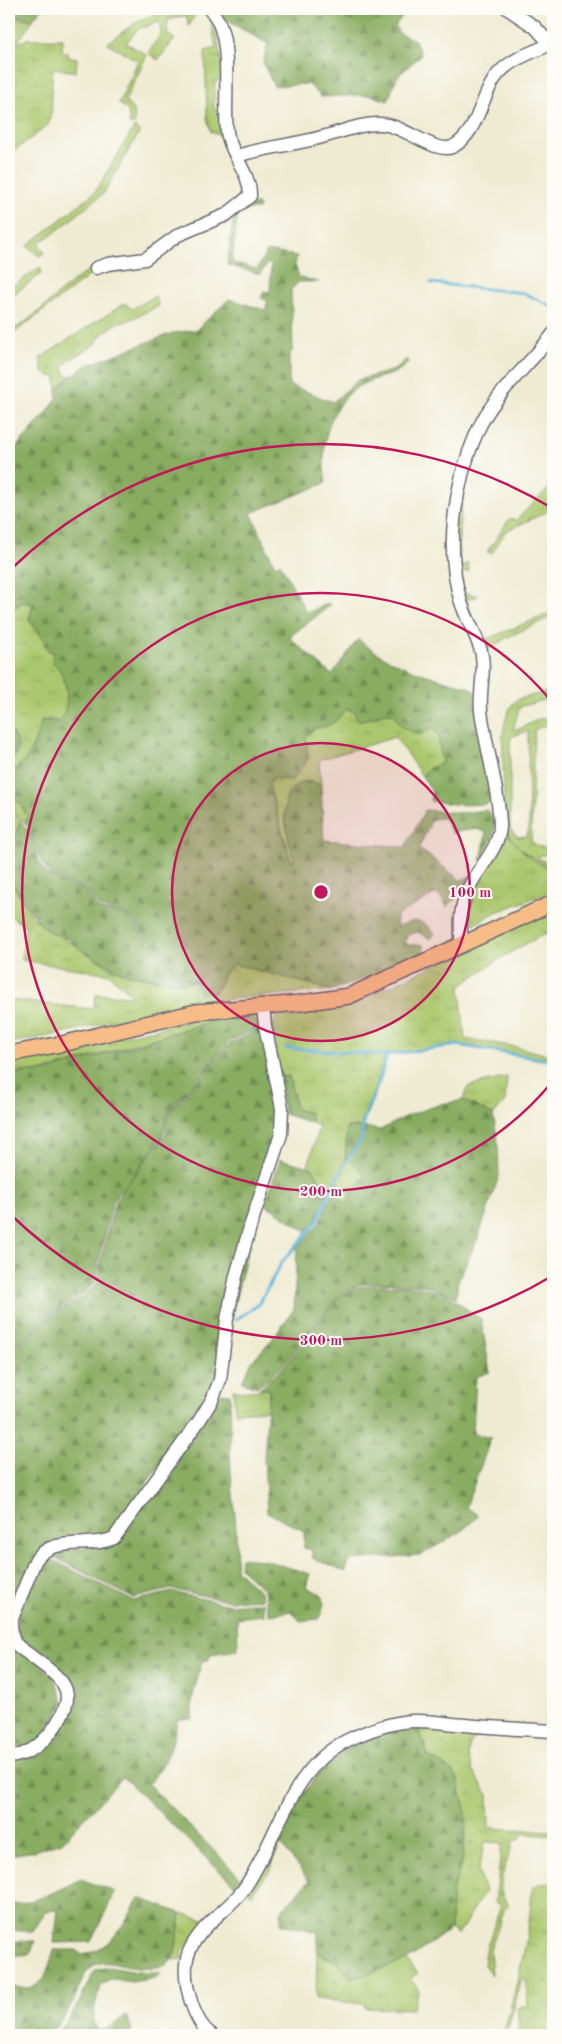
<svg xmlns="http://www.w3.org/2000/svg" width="562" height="2044" viewBox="0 0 562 2044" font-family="'Old Standard TT',serif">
  <defs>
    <pattern id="grass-tufts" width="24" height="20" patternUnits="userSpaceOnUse" patternTransform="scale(1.25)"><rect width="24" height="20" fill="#abc76d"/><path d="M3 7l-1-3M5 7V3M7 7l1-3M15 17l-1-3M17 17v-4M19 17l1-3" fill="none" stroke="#93ab5f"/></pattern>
    <pattern id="forest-firs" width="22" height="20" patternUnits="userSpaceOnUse" patternTransform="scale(1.25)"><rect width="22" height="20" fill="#88ac60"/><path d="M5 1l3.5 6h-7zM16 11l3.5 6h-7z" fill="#6f8c50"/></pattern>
  </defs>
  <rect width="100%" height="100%" fill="#fdfcf7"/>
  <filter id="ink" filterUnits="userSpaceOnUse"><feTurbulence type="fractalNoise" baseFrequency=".02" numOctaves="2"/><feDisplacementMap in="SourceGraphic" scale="10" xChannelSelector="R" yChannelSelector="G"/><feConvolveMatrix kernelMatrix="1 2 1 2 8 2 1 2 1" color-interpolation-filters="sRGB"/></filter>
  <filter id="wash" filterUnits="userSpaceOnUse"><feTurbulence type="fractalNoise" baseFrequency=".0096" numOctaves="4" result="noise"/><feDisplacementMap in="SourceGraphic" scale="20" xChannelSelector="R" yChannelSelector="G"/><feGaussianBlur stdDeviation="1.12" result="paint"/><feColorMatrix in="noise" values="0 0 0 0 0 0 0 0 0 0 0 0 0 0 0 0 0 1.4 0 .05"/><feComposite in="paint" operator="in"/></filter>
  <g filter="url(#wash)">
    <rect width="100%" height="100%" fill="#efebd2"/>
    <g fill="url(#grass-tufts)" stroke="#667454" fill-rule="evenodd">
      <polygon points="167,9 206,9 214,16 224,79 215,82 214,107 227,132 227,138 211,132 207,118 205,51 216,48 211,21 203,11 196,13 189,26 186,15 168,20 167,34 175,39 158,60 148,53 161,34 159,22 138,29 126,43 147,55 125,101 134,111 135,123 130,125 128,111 119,103 138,61 107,43 135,23"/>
      <polygon points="9,15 33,20 19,40 9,45"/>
      <polygon points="27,39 63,39 62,51 68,53 68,57 77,58 76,72 53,68 51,98 52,110 48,125 9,155 9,46"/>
      <polygon points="135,126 135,129 140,131 104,193 53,234 38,243 45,253 39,256 27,246 95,192"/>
      <path d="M94 267 93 273 9 337V332C41 315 63 285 94 267Z"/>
      <polygon points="40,268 41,274 13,295 14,300 9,304 9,288"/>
      <polygon points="155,296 159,306 123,323 120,321 100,336 95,345 68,361 63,368 66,375 72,376 57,389 56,377 50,376 43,372 40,358 125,303 132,309"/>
      <path d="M482 429C465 474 457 519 459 567L468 563 469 571 460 574 463 592 478 596 466 600 482 641 553 612V616L506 638 484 653C478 633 466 615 460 595 447 548 458 472 482 429Z"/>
      <polygon points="553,484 553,509 506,531 492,553 487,552 510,518 516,520"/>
      <path d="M23 602 33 604 29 620C48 643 83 693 59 722L48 719C29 737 39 755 11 771L9 762C28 746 13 741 9 727V611Z"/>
      <path d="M553 690V698L522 706 519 709 513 729H519L539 719 553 717V726L540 727 534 731 531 841 537 846 547 848 553 762V855H541L538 858 553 865V869C538 862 513 847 507 831 504 825 502 744 503 735 504 725 508 706 516 700ZM528 731 529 827 527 836 517 837 510 828V742L511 737Z"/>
      <path d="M346 709 371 719 383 713H392C408 728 406 736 433 726L438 735 442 763 425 772 422 776 395 737 319 760 321 786 315 782 284 816 295 861H291L269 785 272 778 291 780 308 760 306 737 315 728C332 727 336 721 346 709Z"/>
      <polygon points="9,796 21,805 28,817 26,824 9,809"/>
      <polygon points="9,811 20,821 9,854"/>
      <path d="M505 831C519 849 532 862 553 870V891L496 912 475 924 470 923 464 908Z"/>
      <polygon points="9,879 34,919 109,967 123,973 142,977 179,983 195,982 196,1002 49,1036 9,1043 9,1000 93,1009 96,994 133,996 109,974 21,960 26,927 9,915"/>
      <path d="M553 908V930C520 946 489 964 460 987L465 1039 512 1046 553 1056V1060L458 1045 387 1054 285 1047V1049L386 1056 361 1127H347L345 1161 327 1194 313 1168 308 1166 319 1126 312 1123 310 1113 296 1109 289 1076 279 1077 272 1028 277 1016 287 1010 358 1000 374 994Z"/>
      <polygon points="234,964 332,990 198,1002 198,992 215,993 226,971"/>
      <polygon points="253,1013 257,1016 261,1027 239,1018 217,1020 44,1071 9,1073 9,1061 209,1017"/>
      <polygon points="507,1077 505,1102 493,1115 462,1101 469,1086"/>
      <polygon points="349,1159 366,1175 345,1204 333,1190"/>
      <polygon points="233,1389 240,1392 269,1389 267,1410 235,1412"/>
      <path d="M421 1726 479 1732 470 1744 468 1756 472 1770 488 1795 489 1828 553 1831V1836L522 1834 520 1839 513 1841C510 1859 490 1889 509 1904L505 1908 490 1950 492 1975 485 1966 484 1955 501 1905 495 1903 502 1843 485 1842 478 1871 485 1891 458 1935 451 1929 452 1891 462 1862 467 1822 444 1765 428 1756 424 1741 381 1732 354 1745 328 1765 296 1807 269 1872 251 1895 248 1892C286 1834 305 1754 380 1731 392 1727 408 1728 421 1726Z"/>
      <path d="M553 1883V2035H520L517 2008 528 2006 526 1980 522 1979 506 2035H503C516 1987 530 1939 532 1888L539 1884Z"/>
      <polygon points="181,1913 206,1920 182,1952 182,1959 172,1960 175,1954"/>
      <polygon points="317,1953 334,1960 350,1977 407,1960 418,1973 410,1979 419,1990 412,2009 365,2008 365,2004 316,1999"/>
    </g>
    <g fill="url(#forest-firs)" stroke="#55674e">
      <polygon points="9,9 41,9 33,20 9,15"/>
      <polygon points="212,9 373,9 385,13 389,9 402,16 395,26 399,33 415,40 421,55 397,77 388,101 370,95 321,97 308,84 274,86 263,63 268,44 219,16"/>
      <path d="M247 204H258L259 209 242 210 238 212 232 262 257 269 267 251 297 256 295 265 299 277 319 282H299L291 290 293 348 289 357V385L333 402 358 380 394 370 407 359 409 362C391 379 385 374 365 383 327 402 320 445 326 483L251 513 275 566 280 563 307 613 329 603 331 605 289 637 332 675 358 639C389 666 431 677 469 687L474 690 491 792V800L487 804 461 805 430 801 432 792 422 776 429 768 442 763 438 735 433 727 420 735 403 728 392 713C379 712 371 721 357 720L354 710 346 709C336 721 332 727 315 728L306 737 308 760 298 769V774L292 780 272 778 269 785 290 861H294C290 841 273 795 299 784 307 780 314 781 321 786L324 840 405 847 425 810 462 813 486 810C505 823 488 845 481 861L486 833C476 825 463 832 452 833L444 818 432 819 419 848 460 880 474 875 464 890 447 907 440 896 435 894 396 916 397 927C414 919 422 918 435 933L431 939 418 932 408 935 405 941 408 945H423L424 952 389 970 332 990 234 964 226 971 215 993 198 992 196 981 179 975 165 953 150 941 128 915 100 907 86 890 49 874 40 859 32 833 26 824 28 817 21 805 9 796V768L11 771C35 757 33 743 42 720L59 722C72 706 68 674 52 662L54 652 47 650 39 631 29 620 33 604 23 602 9 611V455L49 410 57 398V389L83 367 172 333 196 330 229 299 265 310 268 301 261 298 264 291 270 292 271 264 268 263 260 274 227 265 234 211Z"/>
      <polygon points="9,727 18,744 15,756 9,762 12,746 9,740"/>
      <polygon points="20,821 31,834 38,860 47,875 85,891 99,909 127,916 149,942 164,954 178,976 195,982 179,983 123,973 79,949 69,939 49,932 40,924 9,879 9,854"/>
      <polygon points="239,1018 254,1019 261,1027 230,1041 220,1050 185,1095 175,1102 166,1118 165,1129 159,1140 125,1187 117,1194 112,1205 98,1263 97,1280 84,1293 47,1316 36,1330 9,1352 9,1073 44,1071 134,1046 168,1034 217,1020"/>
      <polygon points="263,1028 276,1109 277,1132 215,1382 193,1422 152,1475 115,1534 52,1541 9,1620 9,1354 37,1331 48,1317 85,1295 99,1281 100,1264 114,1206 119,1195 160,1141 167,1130 167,1119 176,1103 186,1096 221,1051 231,1043"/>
      <polygon points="289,1076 296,1109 310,1113 312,1123 284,1114 279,1077"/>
      <path d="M464 1100 493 1115 498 1142 499 1176 478 1238 458 1281 456 1299C442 1287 419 1285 401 1284 388 1284 373 1281 359 1285 339 1292 329 1307 317 1323 300 1345 281 1372 257 1387L242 1382 252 1361 274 1337 294 1309 297 1247 319 1224 333 1190 345 1204 365 1175 349 1159 363 1139 364 1127 380 1130 407 1116 441 1104Z"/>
      <polygon points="347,1127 361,1127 361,1138 345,1161"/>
      <polygon points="280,1159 313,1168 327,1194 315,1223 307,1232 265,1204"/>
      <path d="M372 1285 408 1286 443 1292 481 1319 490 1372 476 1377 473 1434 491 1438 466 1507 479 1516 459 1533 421 1555 349 1560 346 1572 312 1558V1550L304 1548V1531L267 1512 264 1460 269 1389H259C282 1372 301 1347 318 1324 326 1314 332 1302 343 1295 352 1289 361 1286 372 1285Z"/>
      <path d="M223 1393 230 1394C232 1420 229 1446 231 1472 234 1505 238 1537 236 1570L261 1592 262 1599 229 1601 171 1589 133 1598 48 1554 106 1544 219 1394Z"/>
      <path d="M45 1556 133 1601 172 1592 230 1605 263 1602 264 1615 237 1618 238 1650 211 1654 208 1660 202 1661 192 1699V1719H178C171 1750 169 1760 148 1784L241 1878 235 1886 123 1777 62 1842 30 1852 9 1855V1760C44 1746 73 1736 72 1692L23 1646 17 1634 16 1620 38 1563Z"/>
      <polygon points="241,1558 264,1560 310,1574 306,1587 321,1594 324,1605 319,1619 300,1621 292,1611 269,1615 264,1590 240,1568"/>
      <polygon points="9,1632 56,1681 64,1704 39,1742 9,1753"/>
      <path d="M397 1729H419L428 1756 451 1770 457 1777 466 1812 462 1862 452 1891 451 1929 407 1960 361 1976 350 1977 334 1960 317 1953 318 1932 281 1924V1911L309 1881 281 1844C297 1789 339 1741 397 1729Z"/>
      <path d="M81 1879 115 1892 91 1942 54 1943 58 1910 46 1911 33 1932 9 1930V1905C35 1903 58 1890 81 1879Z"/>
      <path d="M139 1898 181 1913C174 1963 177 1976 120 1965 112 1963 103 1961 94 1965 81 1973 78 1996 70 2008 64 2018 56 2027 48 2035H9V1941H35L30 1955H15L11 1987C44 1992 45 1978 54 1950H77L82 1955C115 1947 122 1925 139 1898Z"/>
      <path d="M109 1967 144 1973H161L156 1978 131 1982 113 1979 101 1985C97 1999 89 2018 98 2031L109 2028 126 2015 132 2030 128 2035H54L73 2013 95 1970Z"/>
    </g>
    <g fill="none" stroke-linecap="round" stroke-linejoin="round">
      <g stroke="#5eb3da" stroke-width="3">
        <polyline points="431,283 524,293 553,307"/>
        <polyline points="286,1048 387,1055 457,1045 553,1061"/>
        <polyline points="235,1320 258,1305 282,1262 317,1222 334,1182 362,1138 363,1121 379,1082 387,1055"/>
      </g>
    </g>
  </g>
  <g filter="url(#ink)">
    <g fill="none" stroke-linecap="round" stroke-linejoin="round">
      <g stroke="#6a6870" stroke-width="15">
        <g id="minor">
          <polyline points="508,9 535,27 553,47"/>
          <path d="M237 156C265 147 294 145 322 137 342 132 361 123 381 124 404 125 435 154 452 147 479 134 480 95 498 74 511 59 533 52 551 44L553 39"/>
          <path d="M96 268 108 264 145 259 178 235 226 215 250 196C251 174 230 154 227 132 223 100 235 30 209 9"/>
          <path d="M462 946C459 922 460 901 473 880 483 863 501 844 500 823 498 785 486 749 481 711 479 692 486 669 481 651 476 633 465 617 460 599 445 546 455 482 477 432 494 393 528 367 553 334"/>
          <path d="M9 1757C26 1756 41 1745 51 1732 81 1691 66 1682 31 1656 26 1652 19 1648 15 1643 11 1637 11 1628 11 1621L35 1561C53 1534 88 1550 114 1538L199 1421 212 1400 220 1380 227 1319 236 1276 250 1227 281 1134 282 1108 265 1026 263 1005"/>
          <path d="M212 2035C192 2021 180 1975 189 1952 200 1925 226 1912 243 1890 278 1841 288 1769 348 1740 367 1731 392 1722 413 1721 431 1720 449 1724 466 1725 495 1728 524 1729 553 1731"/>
        </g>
      </g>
      <g stroke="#6a6870" stroke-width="18">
        <polyline id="major" points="9,1054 66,1043 196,1012 301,1003 349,996 553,903"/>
      </g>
      <use href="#minor" stroke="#fff" stroke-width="12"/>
      <use href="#major" stroke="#f7bd88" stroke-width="15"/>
    </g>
  </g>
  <circle cx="321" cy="892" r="149" fill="#c2185b" fill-opacity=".12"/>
  <g fill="none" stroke="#c2185b" stroke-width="2.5">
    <circle cx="321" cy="892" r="149"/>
    <path d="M552 1082A299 299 0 1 1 552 702"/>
    <path d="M552 1276A448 448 0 0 1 10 1214M10 570A448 448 0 0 1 552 508"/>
  </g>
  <circle cx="321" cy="892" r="8" fill="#c2185b" stroke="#fdfcf7" stroke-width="2.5"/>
  <g font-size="15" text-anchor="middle" font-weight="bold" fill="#c2185b" stroke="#fdfcf7" stroke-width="4" stroke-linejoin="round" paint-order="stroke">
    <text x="470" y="897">100 m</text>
    <text x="321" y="1196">200 m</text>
    <text x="321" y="1345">300 m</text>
  </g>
  <rect width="562" height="2044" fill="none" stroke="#fdfcf7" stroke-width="30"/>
</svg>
